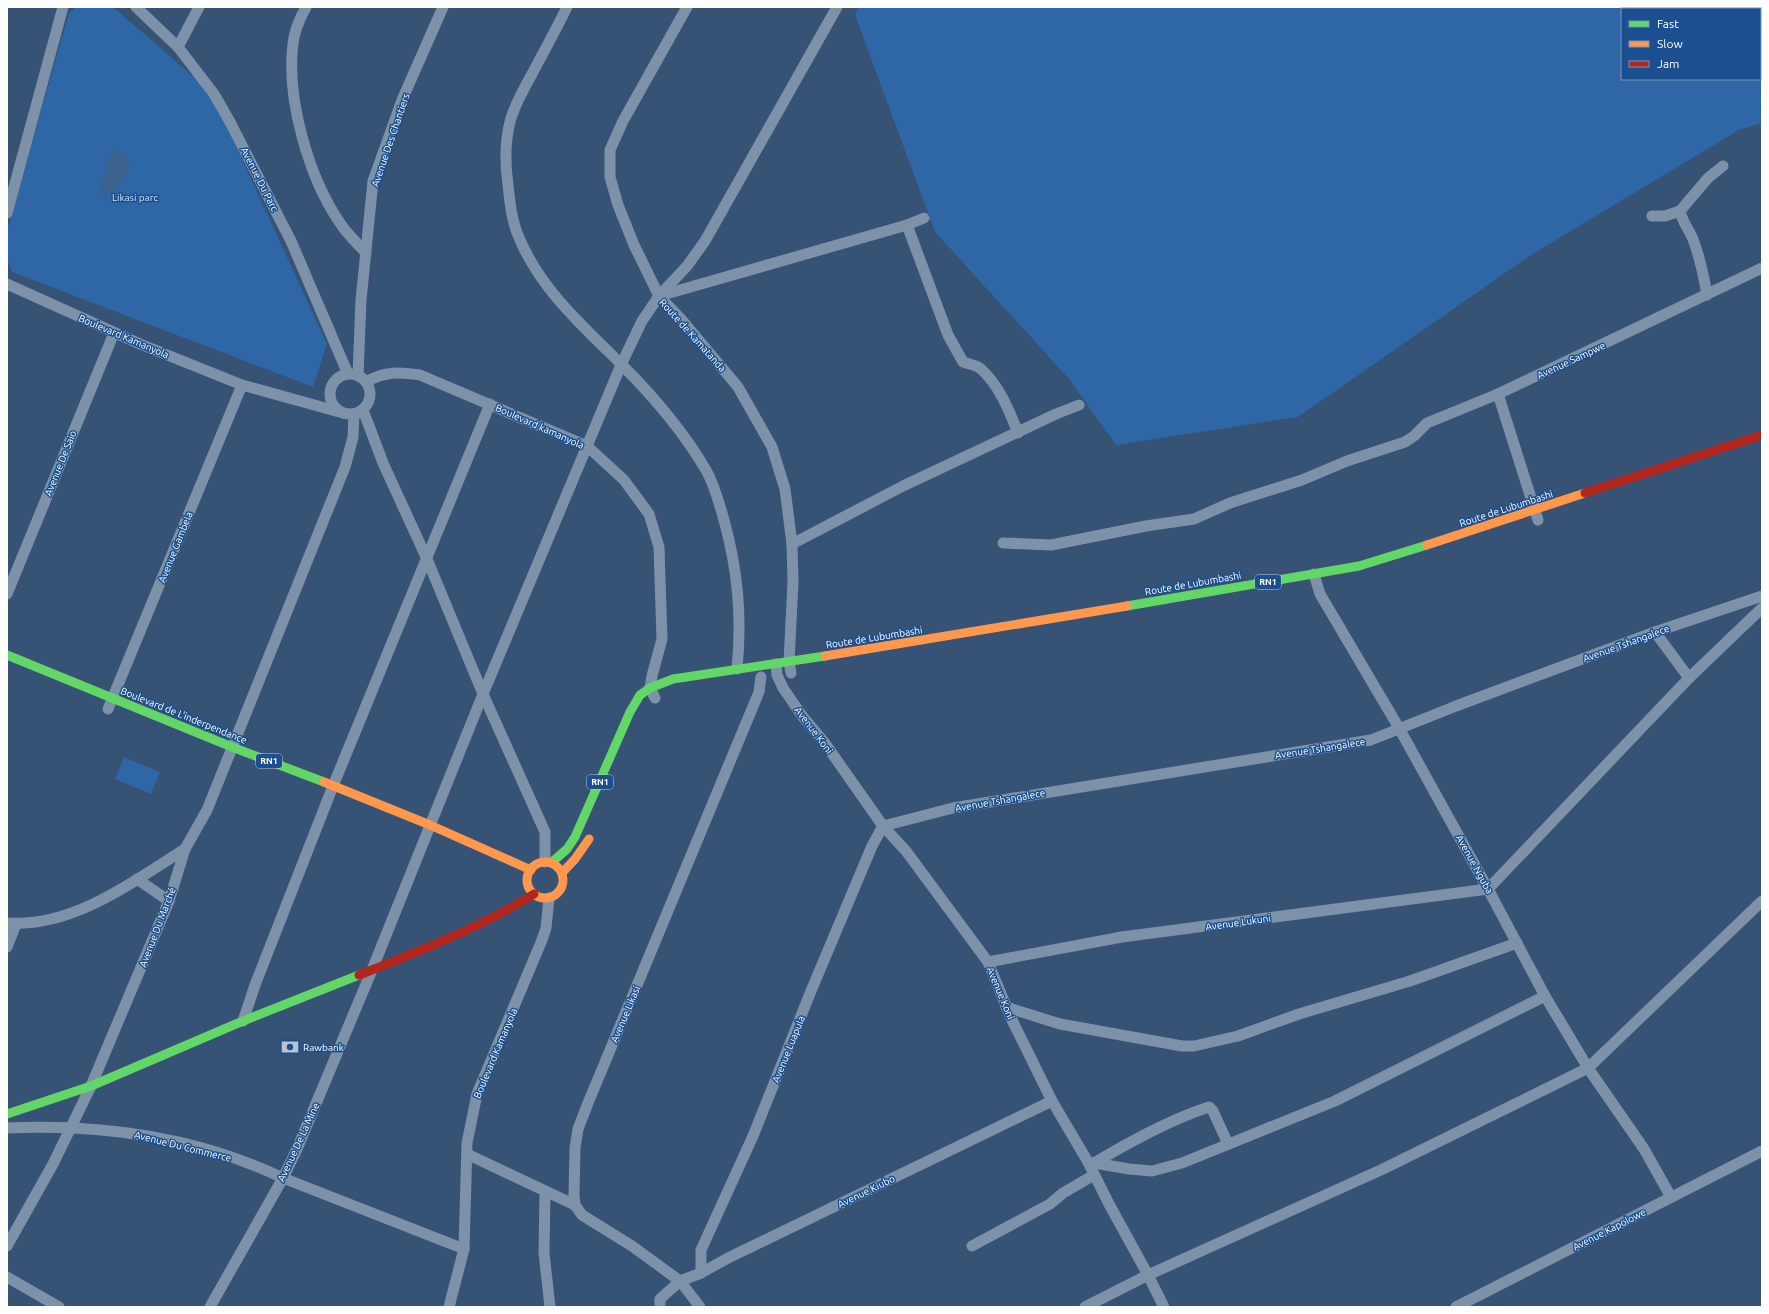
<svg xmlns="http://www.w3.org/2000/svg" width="1769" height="1314" viewBox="0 0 1769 1314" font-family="Ubuntu,sans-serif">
  <rect width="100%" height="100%" fill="#365274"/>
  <g fill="#2f66a5" fill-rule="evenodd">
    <polygon points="76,7 113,7 211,92 327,344 313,387 12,272 7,259 7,230 69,13"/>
    <path d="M859 7H1762V123L1739 130 1531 255 1298 417 1116 445 1069 379 935 232 855 15ZM1622 9H1760V79H1622Z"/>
    <polygon points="124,757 160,772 151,794 115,779"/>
  </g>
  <path fill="#3b618d" d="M119 150C141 163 121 188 105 196L103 195 101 190 108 158 113 151Z"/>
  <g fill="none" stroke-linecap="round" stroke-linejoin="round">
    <g stroke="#7d92a8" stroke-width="11">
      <polyline points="136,7 178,47 214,94 230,122 291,241 348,374"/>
      <path d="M306 7C300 18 294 31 293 44 286 99 309 178 340 223 347 234 357 243 366 253"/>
      <path d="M567 7C556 30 544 51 532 74 524 88 516 103 511 118 505 139 505 164 508 185 510 204 512 223 520 240 542 291 584 327 622 365 654 397 683 431 706 470 715 486 719 503 724 520 738 571 742 617 737 669"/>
      <polyline points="687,7 623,121 610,150 610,177 618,205 634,245 659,296 681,319 738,387 772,447 785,489 792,544 793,582 789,662 791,673"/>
      <polyline points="178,47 199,7"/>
      <polyline points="7,213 63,7"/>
      <polyline points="1652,216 1665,216 1680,211"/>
      <path d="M907 225 948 335 963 362C968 364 977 365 981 369 999 385 1009 410 1018 433"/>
      <polyline points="7,284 140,344 242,385 343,413"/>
      <path d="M1707 295C1704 277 1700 259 1694 242 1691 232 1682 222 1680 211L1708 178 1723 166"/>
      <polyline points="659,296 907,225 924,218"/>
      <circle cx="350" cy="394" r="20"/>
      <polyline points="358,376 361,300 373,181 402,100 443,7"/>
      <path d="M366 382C385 371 399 372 420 375L587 446 624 480 649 514 659 547 662 639 652 676 650 688 655 698"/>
      <polyline points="363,410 383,463 427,559 483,694 545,832 545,862"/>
      <polyline points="1538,520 1498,394 1762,268"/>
      <polyline points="1003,543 1051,545 1146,526 1194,519 1230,503 1302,480 1347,461 1405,442 1414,436 1427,423 1498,394"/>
      <polyline points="792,544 903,486 1056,414 1079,405"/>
      <polyline points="1314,574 1320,594 1399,728 1488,889 1545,996 1588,1068 1644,1149 1671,1197"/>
      <polyline points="7,594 114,333"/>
      <polyline points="1655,632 1689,678"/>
      <polyline points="776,664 777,675 783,688 803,717 824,742 883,826 906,851 988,962 1011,1018 1052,1101 1088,1162 1109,1204 1148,1275 1164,1307"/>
      <polyline points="108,709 242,385"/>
      <polyline points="137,879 169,901"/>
      <path d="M7 923C73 928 132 882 185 849"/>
      <polyline points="7,947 16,924"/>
      <polyline points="988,962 1122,937 1488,889 1689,678 1762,608"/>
      <polyline points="1006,1007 1060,1024 1182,1046 1194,1046 1238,1036 1299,1014 1410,981 1517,943"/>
      <polyline points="243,1021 255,985 333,786 490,404"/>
      <path d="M7 1128C101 1124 197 1137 283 1178L464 1249"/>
      <polyline points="467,1154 575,1205"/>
      <polyline points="1088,1162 1129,1169 1152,1171 1182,1163 1335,1101 1545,996"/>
      <path d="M1094 1163C1130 1142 1169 1120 1209 1107L1213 1111 1228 1144"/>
      <polyline points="545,1191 544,1253 550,1307"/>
      <polyline points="7,1246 53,1164 91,1086 169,901 185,849 207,810 345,467 353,437 354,414"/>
      <polyline points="972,1246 1050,1204 1063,1193 1094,1175"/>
      <polyline points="701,1273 701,1250 753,1136 811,991 872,846 883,826 953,808 1371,740 1456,706 1655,632 1762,596"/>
      <polyline points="7,1277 59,1307"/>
      <polyline points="210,1307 283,1178 297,1149 372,970 483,694 621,365 642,321 659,296 687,266 705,241 837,7"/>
      <polyline points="449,1307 464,1249 467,1143 477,1094 542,940 546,928 549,898"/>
      <polyline points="660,1307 660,1299 680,1281 701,1273 728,1258 1052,1101"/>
      <polyline points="700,1307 680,1281 632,1246 582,1215 575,1205 574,1195 575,1148 578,1129 588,1103 759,692 761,677"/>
      <polyline points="1085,1307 1148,1275 1383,1169 1588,1068 1762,901"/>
      <polyline points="1456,1307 1762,1151"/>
    </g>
    <g stroke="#63d668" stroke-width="9">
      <polyline points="1127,606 1359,566 1427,545"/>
      <polyline points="7,655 232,747 324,782"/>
      <polyline points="551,863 567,849 575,837 630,712 640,695 650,688 673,679 825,656"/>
      <polyline points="7,1114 91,1086 243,1021 359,975"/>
    </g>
    <g stroke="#ff974d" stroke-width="9">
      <polyline points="1427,545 1585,493"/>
      <polyline points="825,656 1127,606"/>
      <polyline points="324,782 430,825 531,870"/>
      <circle cx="545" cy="880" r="18"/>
      <polyline points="562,873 575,859 589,839"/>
    </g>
    <g stroke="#b3261e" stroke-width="9">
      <polyline points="1585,493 1762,435"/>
      <path d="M359 975C417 952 481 927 534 894"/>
    </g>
  </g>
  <defs>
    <g id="bank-bare" transform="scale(1.38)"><path d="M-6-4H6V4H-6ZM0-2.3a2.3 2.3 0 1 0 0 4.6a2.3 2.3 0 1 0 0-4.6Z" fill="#b9c2ce" stroke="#1b4f8f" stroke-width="2.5" paint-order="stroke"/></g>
  </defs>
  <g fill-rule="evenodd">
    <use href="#bank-bare" x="290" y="1047"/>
  </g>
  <g text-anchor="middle" stroke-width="3" stroke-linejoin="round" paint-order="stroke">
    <g fill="#1b4f8f" stroke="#bbcadd" stroke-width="1">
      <rect x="1255" y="575" width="26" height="14" rx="3"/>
      <rect x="256" y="754" width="26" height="14" rx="3"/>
      <rect x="587" y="775" width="26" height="14" rx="3"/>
    </g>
    <g font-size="9" font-weight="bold" fill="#fff">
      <text x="1268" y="585">RN1</text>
      <text x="269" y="764">RN1</text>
      <text x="600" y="785">RN1</text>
    </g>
    <g font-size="10" fill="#fff" stroke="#1b4f8f">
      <text transform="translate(390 140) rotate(-71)" y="4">Avenue Des Chantiers</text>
      <text transform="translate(260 179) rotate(63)" y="4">Avenue Du Parc</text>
      <text transform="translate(693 335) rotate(48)" y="4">Route de Kamatanda</text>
      <text transform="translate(124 336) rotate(23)" y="4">Boulevard Kamanyola</text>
      <text transform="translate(1571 360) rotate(-25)" y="4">Avenue Sampwe</text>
      <text transform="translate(540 426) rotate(24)" y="4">Boulevard kamanyola</text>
      <text transform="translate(60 463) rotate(-68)" y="4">Avenue De Saio</text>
      <text transform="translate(1506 508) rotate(-18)" y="4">Route de Lubumbashi</text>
      <text transform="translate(175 547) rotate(-68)" y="4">Avenue Gambela</text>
      <text transform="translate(1193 583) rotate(-10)" y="4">Route de Lubumbashi</text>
      <text transform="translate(874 637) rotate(-9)" y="4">Route de Lubumbashi</text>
      <text transform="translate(1626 643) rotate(-20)" y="4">Avenue Tshangalece</text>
      <text transform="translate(184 715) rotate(22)" y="4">Boulevard de L'inderpendance</text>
      <text transform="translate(814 730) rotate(53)" y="4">Avenue Koni</text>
      <text transform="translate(1320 748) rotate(-9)" y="4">Avenue Tshangalece</text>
      <text transform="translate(1000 800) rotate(-10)" y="4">Avenue Tshangalece</text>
      <text transform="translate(1475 864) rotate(61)" y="4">Avenue Nguba</text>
      <text transform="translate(1238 922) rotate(-8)" y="4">Avenue Lukuni</text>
      <text transform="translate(157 927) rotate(-69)" y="4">Avenue Du Marché</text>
      <text transform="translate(1001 993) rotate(67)" y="4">Avenue Koni</text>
      <text transform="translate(625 1014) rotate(-67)" y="4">Avenue Likasi</text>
      <text transform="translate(788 1049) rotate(-68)" y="4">Avenue Luapula</text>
      <text transform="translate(495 1053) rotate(-67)" y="4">Boulevard Kamanyola</text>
      <text transform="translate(298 1142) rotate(-65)" y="4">Avenue De La Mine</text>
      <text transform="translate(183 1146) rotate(14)" y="4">Avenue Du Commerce</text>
      <text transform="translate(866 1191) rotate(-26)" y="4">Avenue Kiubo</text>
      <text transform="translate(1609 1229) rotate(-27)" y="4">Avenue Kapolowe</text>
    </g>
    <g font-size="10" fill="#cfe3fa" stroke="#1b4f8f">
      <text x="135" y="201">Likasi parc</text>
    </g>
    <g font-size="10" fill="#fff" stroke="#1b4f8f" text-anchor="start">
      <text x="303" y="1051">Rawbank</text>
    </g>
  </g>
  <rect width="1769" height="1314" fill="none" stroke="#ffffff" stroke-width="16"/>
  <rect x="1621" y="8" width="140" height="72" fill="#1b4f8f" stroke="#7695bc"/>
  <rect x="1629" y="21" width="20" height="6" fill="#63d668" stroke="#7695bc"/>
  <text x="1657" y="28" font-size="12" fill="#ffffff">Fast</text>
  <rect x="1629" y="41" width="20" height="6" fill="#ff974d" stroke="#7695bc"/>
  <text x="1657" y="48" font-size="12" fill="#ffffff">Slow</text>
  <rect x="1629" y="61" width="20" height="6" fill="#b3261e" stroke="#7695bc"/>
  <text x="1657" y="68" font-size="12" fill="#ffffff">Jam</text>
</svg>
